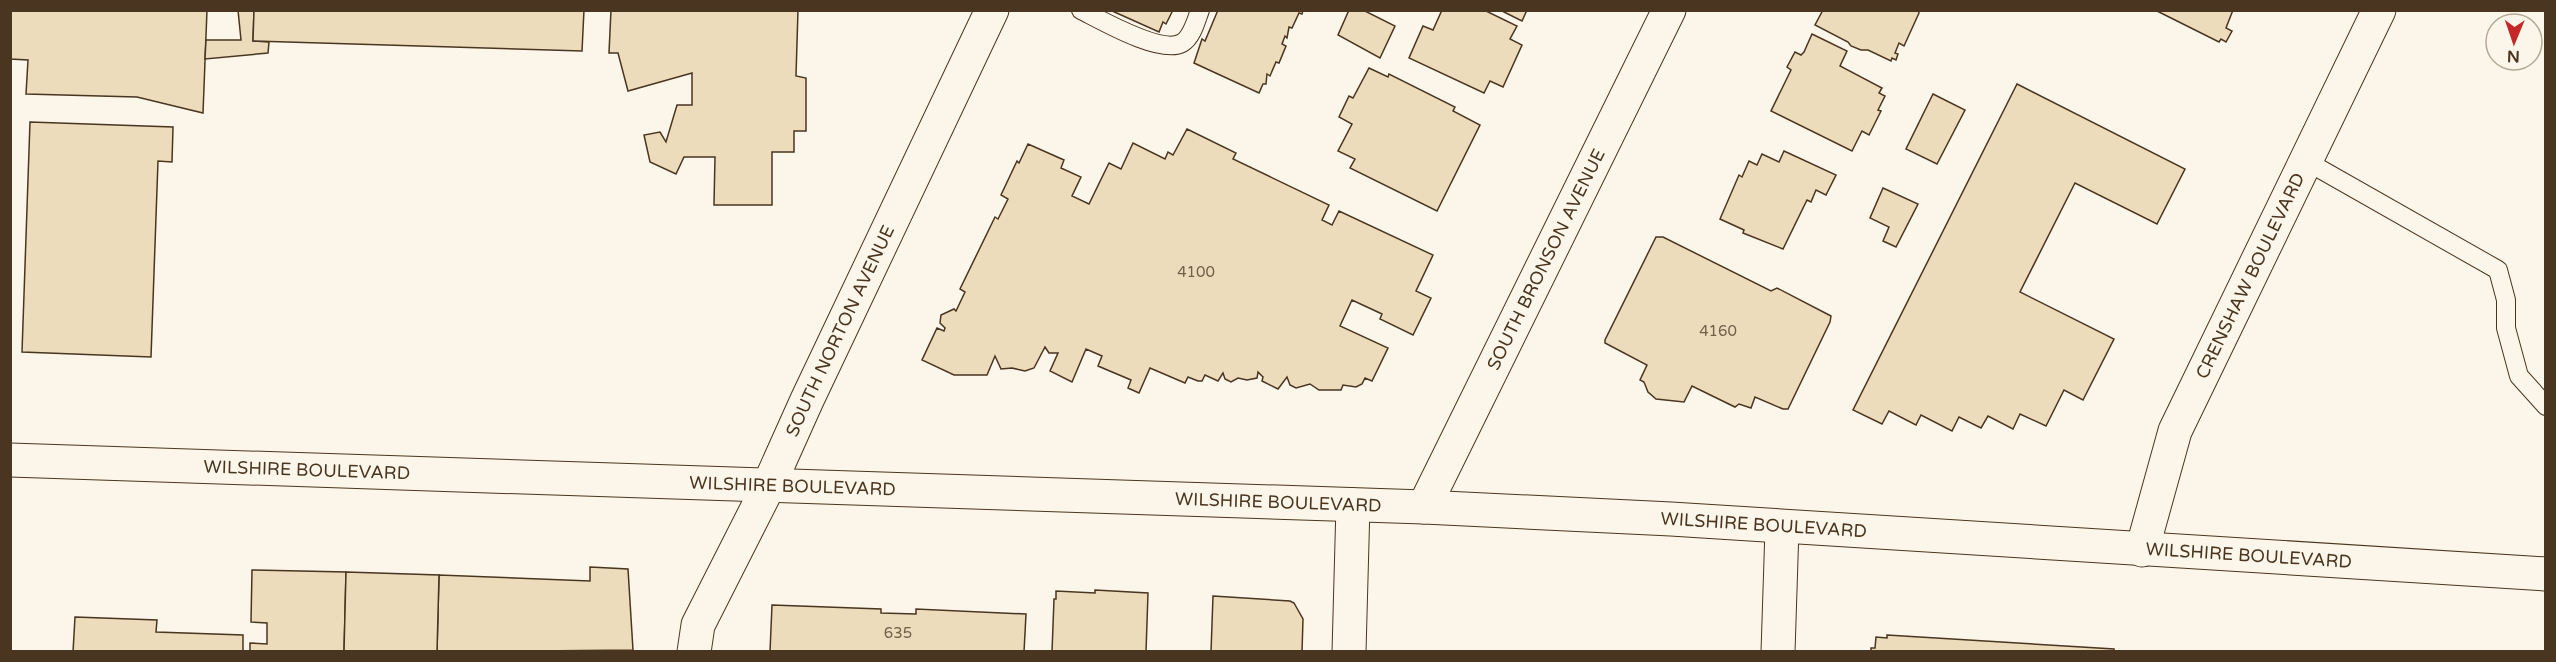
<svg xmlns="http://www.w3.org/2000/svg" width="2556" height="662" viewBox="0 0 2556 662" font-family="'Varela Round',sans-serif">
  <rect width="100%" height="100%" fill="#fbf6e9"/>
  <g fill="#ecdcbc" stroke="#4a3520" stroke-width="1.5">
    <polygon points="10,10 207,10 203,113 137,97 26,94 28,60 10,59"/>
    <polygon points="238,10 254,10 253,41 269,42 268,53 205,59 206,40 241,40"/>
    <polygon points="254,10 584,10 582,51 253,41"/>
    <polygon points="611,10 798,10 796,76 806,78 806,131 794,131 794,152 772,152 772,205 714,205 715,157 684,157 676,174 650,162 644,135 660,132 666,142 677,105 692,105 692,73 628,91 618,53 609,53"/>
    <polygon points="1110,10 1173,10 1166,24 1163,22 1159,32"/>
    <polygon points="1218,10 1303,10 1302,14 1299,13 1292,28 1289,27 1287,38 1285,36 1282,44 1286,46 1279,63 1276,62 1270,76 1267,74 1266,84 1263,84 1259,93 1194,63 1202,39 1205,41"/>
    <polygon points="1349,10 1363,10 1395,26 1380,58 1338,35"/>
    <polygon points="1442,10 1484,10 1517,26 1510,39 1522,45 1503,87 1490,81 1484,93 1409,58 1423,26 1433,30"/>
    <polygon points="1500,10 1527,10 1522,21"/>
    <polygon points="1823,10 1918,10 1919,13 1904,46 1899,43 1895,53 1898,54 1896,60 1892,58 1891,61 1868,50 1861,50 1851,46 1848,42 1815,25"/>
    <polygon points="2155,10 2233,10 2226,28 2232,31 2226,42 2221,39 2219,42"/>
    <polygon points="1812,34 1847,51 1840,66 1882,88 1879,93 1885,96 1878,110 1881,111 1869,135 1862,131 1852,151 1771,111 1791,70 1787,67 1795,52 1801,55 1804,52"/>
    <polygon points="1369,68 1388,77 1389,74 1455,107 1453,111 1480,125 1437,211 1350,168 1355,159 1338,151 1352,124 1339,117 1349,96 1353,98"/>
    <polygon points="2017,84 2185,169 2157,224 2075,183 2020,292 2114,339 2083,400 2064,390 2046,426 2020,414 2013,429 1988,416 1981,428 1959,417 1952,431 1921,415 1916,425 1889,411 1882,424 1853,410"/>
    <polygon points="1933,94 1965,110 1937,164 1906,149"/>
    <polygon points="30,122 173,127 172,162 158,161 151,357 22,352"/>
    <polygon points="1187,129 1236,153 1233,159 1329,205 1322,220 1332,225 1339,211 1433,255 1416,291 1431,298 1413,335 1380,319 1382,314 1352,300 1340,326 1388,348 1372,381 1365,378 1362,384 1356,387 1343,385 1341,390 1319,390 1310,384 1296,388 1290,385 1287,377 1278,389 1262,381 1263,377 1258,372 1257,378 1247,380 1238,378 1231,382 1225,379 1223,373 1218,381 1205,375 1202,381 1198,381 1188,377 1185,383 1150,368 1139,393 1128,388 1131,380 1098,366 1102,356 1086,349 1072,382 1050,371 1058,353 1049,353 1045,347 1034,368 1025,371 1012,368 1001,369 995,356 987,375 954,375 922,360 937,328 944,331 945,328 940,323 941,315 954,309 956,311 965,292 960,289 995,217 998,219 1008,199 1001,195 1017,161 1019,163 1028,144 1064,160 1061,168 1081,177 1072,196 1089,204 1109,163 1121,169 1133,143 1165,159 1168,152 1173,155"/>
    <polygon points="1784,151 1836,175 1826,195 1816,190 1811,202 1807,200 1783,249 1743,233 1744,230 1720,219 1739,175 1742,177 1749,161 1757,165 1762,154 1779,162"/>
    <polygon points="1883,188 1918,204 1896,247 1883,241 1889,227 1870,218"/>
    <polygon points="1656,237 1663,237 1771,291 1777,288 1831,316 1830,322 1788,409 1783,409 1755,397 1751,408 1739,404 1735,407 1692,386 1684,402 1656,399 1648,392 1644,382 1640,380 1647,365 1605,343 1605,340"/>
    <polygon points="590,567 628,569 633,650 437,652 439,575 590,581"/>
    <polygon points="252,570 346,572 344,652 250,652 250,643 267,644 267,623 251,622"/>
    <polygon points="346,572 439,575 437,652 344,652"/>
    <polygon points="1095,590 1148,593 1146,652 1052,652 1054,599 1056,599 1056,591 1095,593"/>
    <polygon points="1213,596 1290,601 1294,603 1303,619 1302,652 1211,652"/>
    <polygon points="772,605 881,609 881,613 916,614 916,609 1026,614 1024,652 770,652"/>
    <polygon points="75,617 157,620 156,632 243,635 243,652 73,652"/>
    <polygon points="1887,635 2114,649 2114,652 1871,652 1871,648 1875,648 1876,637 1887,638"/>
  </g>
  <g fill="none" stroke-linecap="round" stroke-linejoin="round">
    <g stroke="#4a3520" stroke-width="20">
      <g id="service">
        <path d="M1081 10C1101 20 1161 55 1182 43 1192 37 1196 21 1200 10"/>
        <polyline points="2306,161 2498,270 2506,300 2506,328 2519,376 2546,406"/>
      </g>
    </g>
    <g stroke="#4a3520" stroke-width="35">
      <g id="minor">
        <path id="s1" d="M1424 507 1669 10"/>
        <polyline points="694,652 698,625 768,487"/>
        <polyline points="1349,652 1353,505"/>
        <polyline points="1778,652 1782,528"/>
      </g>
    </g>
    <g stroke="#4a3520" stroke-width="35">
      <g id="tertiary">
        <path id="s2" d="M768 487 807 400 992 10"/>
      </g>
    </g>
    <g stroke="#4a3520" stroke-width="35">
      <g id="primary">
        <path id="s3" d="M10 460 1424 507 1671 519 2546 574"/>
        <path id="s4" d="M2142 550 2175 431 2379 10"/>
      </g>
    </g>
    <use href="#service" stroke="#fbf6e9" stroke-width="18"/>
    <use href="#minor" stroke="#fbf6e9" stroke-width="33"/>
    <use href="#tertiary" stroke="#fbf6e9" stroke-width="33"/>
    <use href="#primary" stroke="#fbf6e9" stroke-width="33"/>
  </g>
  <g text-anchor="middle" stroke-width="4.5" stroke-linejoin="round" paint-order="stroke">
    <g font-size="15" fill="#725f47">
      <text x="1196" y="277">4100</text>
      <text x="1718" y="336">4160</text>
      <text x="898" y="638">635</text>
    </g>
    <g font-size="18" fill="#4a3520" stroke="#fbf6e9">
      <text dy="6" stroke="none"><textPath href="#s1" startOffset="276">SOUTH BRONSON AVENUE</textPath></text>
      <text dy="6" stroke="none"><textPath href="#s4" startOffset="296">CRENSHAW BOULEVARD</textPath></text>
      <text dy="6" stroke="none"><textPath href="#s2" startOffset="172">SOUTH NORTON AVENUE</textPath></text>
      <text dy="6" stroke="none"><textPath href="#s3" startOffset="297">WILSHIRE BOULEVARD</textPath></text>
      <text dy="6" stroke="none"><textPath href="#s3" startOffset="783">WILSHIRE BOULEVARD</textPath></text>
      <text dy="6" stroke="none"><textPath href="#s3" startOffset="1269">WILSHIRE BOULEVARD</textPath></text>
      <text dy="6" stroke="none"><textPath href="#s3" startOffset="1755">WILSHIRE BOULEVARD</textPath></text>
      <text dy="6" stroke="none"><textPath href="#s3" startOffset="2241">WILSHIRE BOULEVARD</textPath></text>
    </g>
  </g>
  <rect width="2556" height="662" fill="none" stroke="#4a3520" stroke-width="24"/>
  <g transform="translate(2514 42) rotate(182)"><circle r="28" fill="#fbf6e9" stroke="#b4a999" stroke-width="1.5"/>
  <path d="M0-4.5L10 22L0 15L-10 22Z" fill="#c62828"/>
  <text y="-9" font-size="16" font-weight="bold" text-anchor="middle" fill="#4a3520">N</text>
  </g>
</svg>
